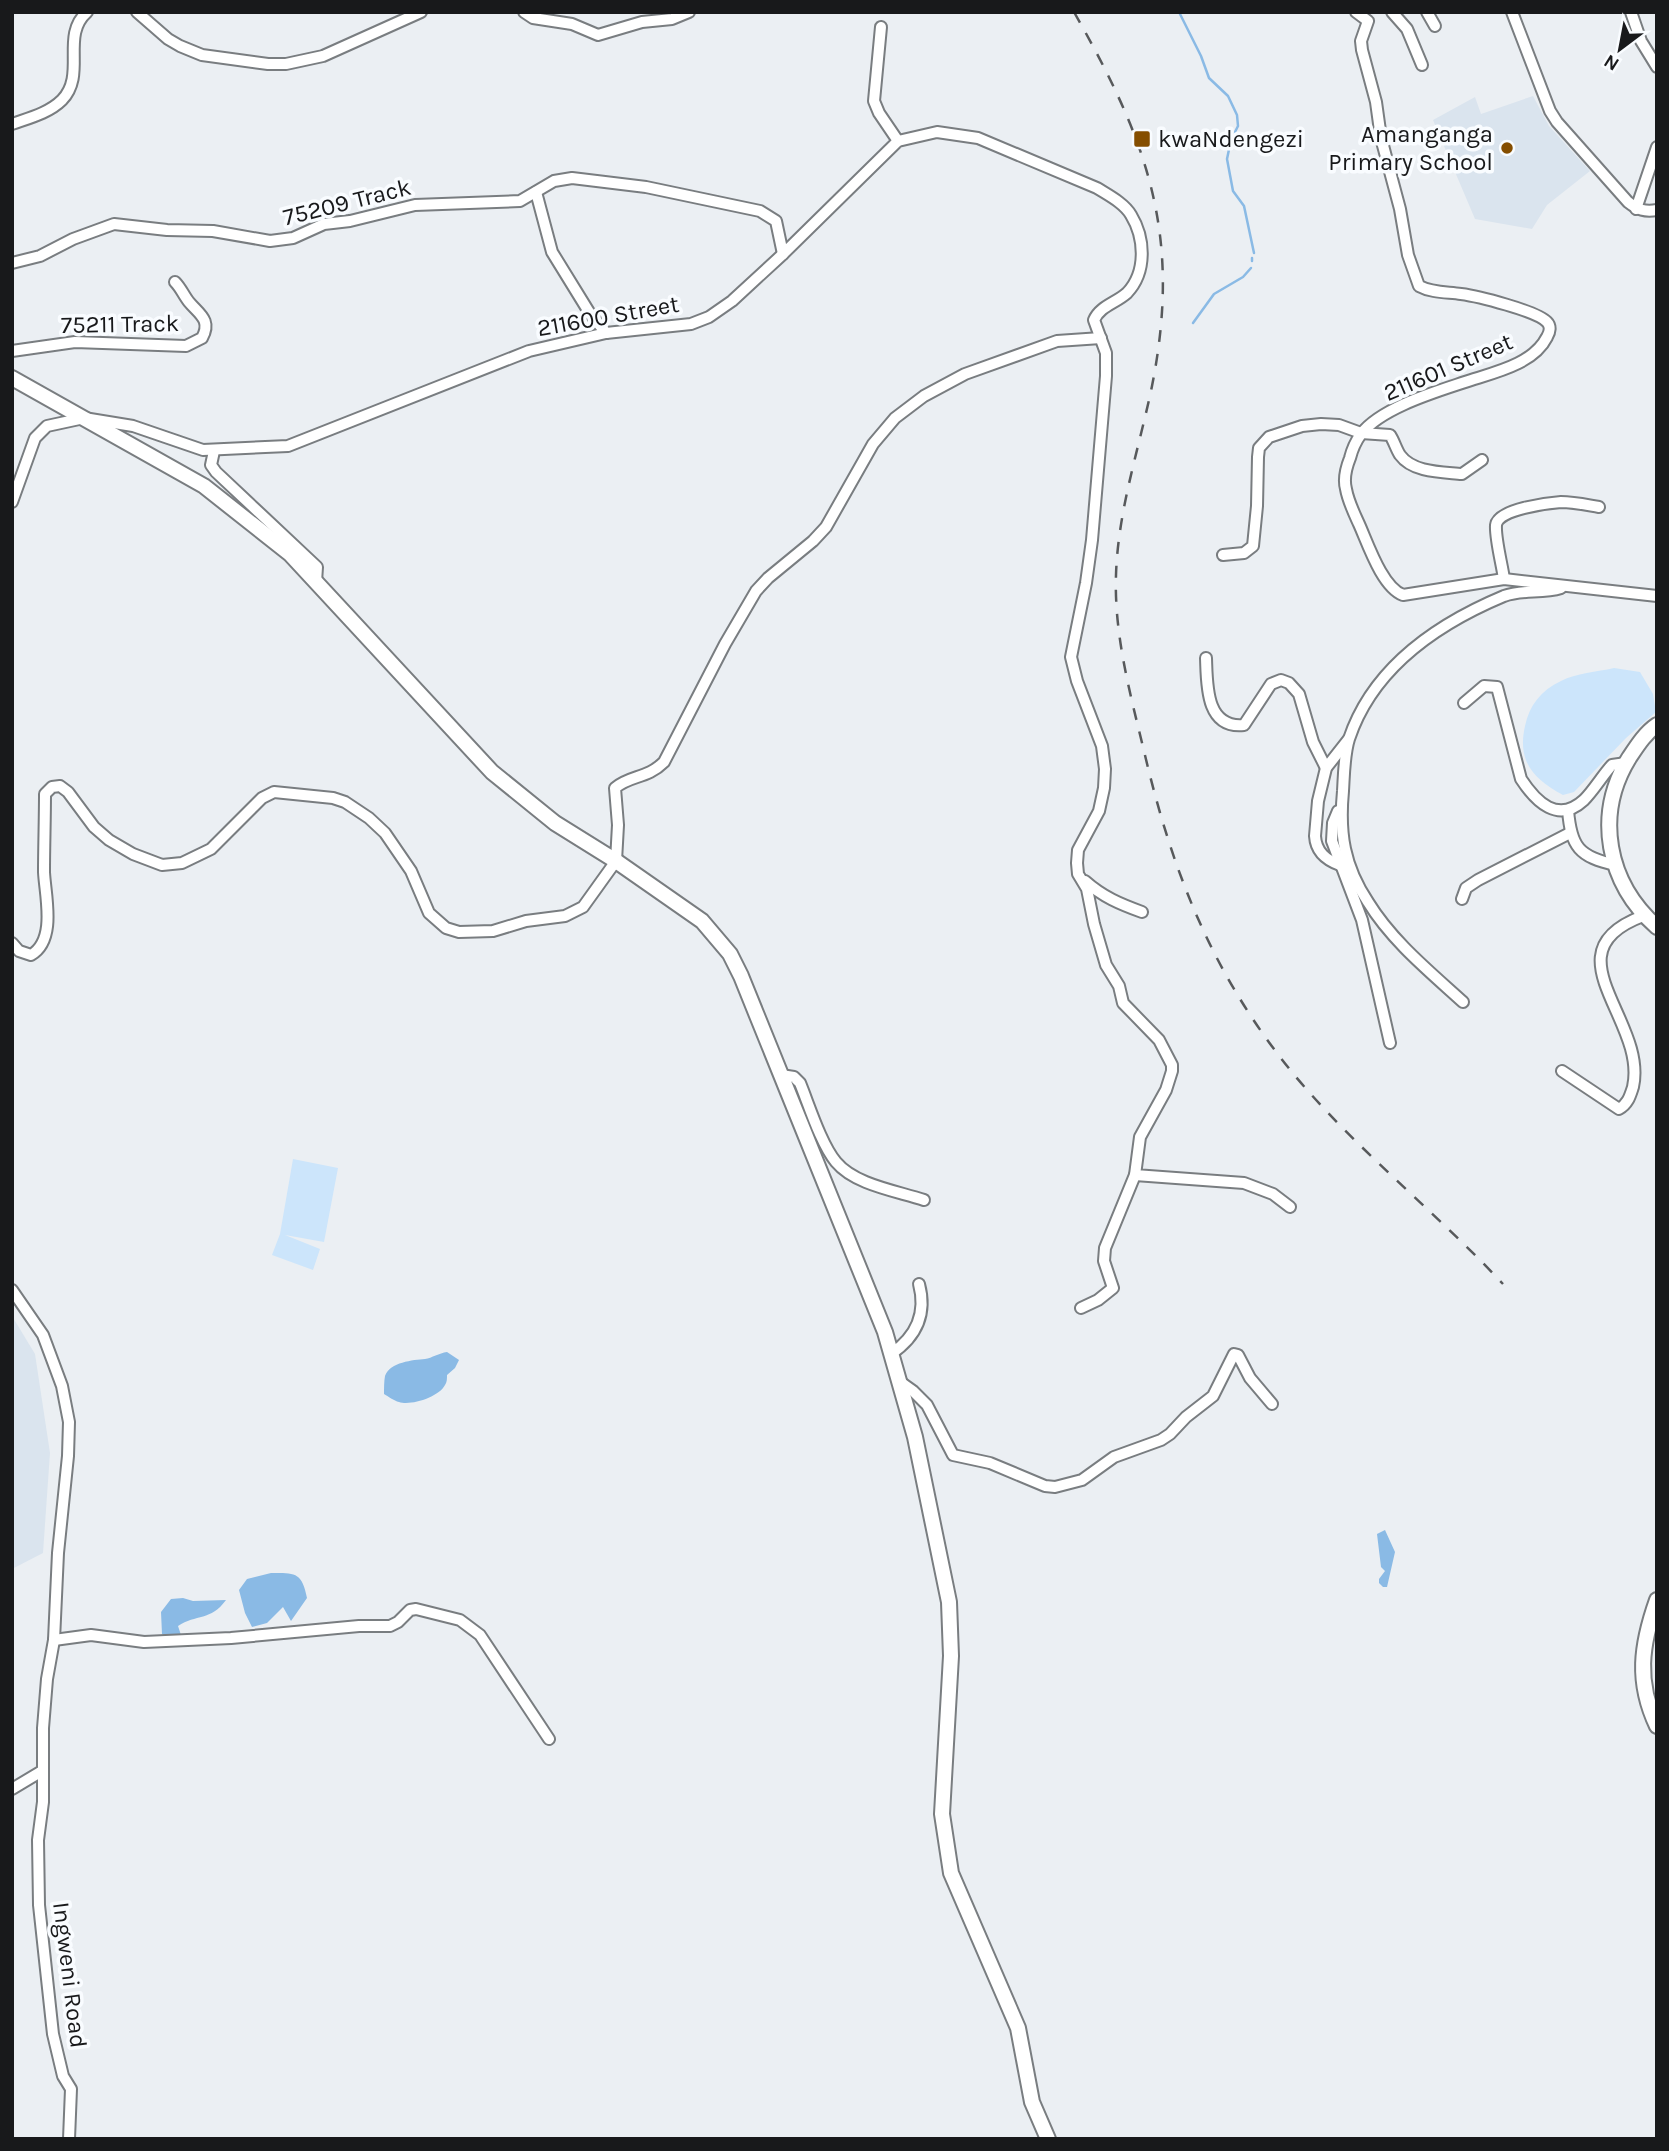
<svg xmlns="http://www.w3.org/2000/svg" width="1669" height="2151" viewBox="0 0 1669 2151" font-family="Karla,sans-serif">
  <rect width="100%" height="100%" fill="#ebeff3"/>
  <g fill="#dae4ee">
    <polygon points="1533,96 1549,126 1590,171 1547,205 1532,229 1475,219 1433,120 1475,97 1481,114"/>
    <polygon points="12,1316 35,1354 50,1453 43,1553 12,1569"/>
  </g>
  <g fill="#cce5fb">
    <path d="M1614 668 1640 672 1653 694 1656 712 1626 738 1574 792 1563 795C1533 779 1517 761 1525 726 1529 706 1541 690 1561 681 1576 673 1597 672 1614 668Z"/>
    <polygon points="293,1159 338,1168 324,1242 285,1235 320,1249 313,1270 272,1255 280,1234"/>
  </g>
  <g fill="#8abae5">
    <path d="M447 1352 459 1360 455 1368 447 1375C447 1379 447 1382 445 1385 439 1397 411 1406 399 1402 394 1401 388 1396 384 1394 384 1389 384 1381 385 1376 390 1362 413 1360 425 1359 432 1358 439 1353 447 1352Z"/>
    <polygon points="1385,1530 1395,1552 1387,1587 1383,1587 1379,1583 1379,1579 1385,1571 1381,1567 1377,1534"/>
    <path d="M271 1573C295 1573 302 1572 307 1598L291 1621 283 1607 267 1623 252 1627 245 1613 239 1590 247 1579Z"/>
    <path d="M183 1598 193 1601 226 1600C211 1621 196 1614 178 1626L181 1635 172 1639 162 1634 161 1612 171 1599Z"/>
  </g>
  <g fill="none" stroke-linecap="round" stroke-linejoin="round">
    <g stroke="#8abae5" stroke-width="2.5">
      <polyline points="1179,12 1201,56 1209,78 1228,96 1237,115 1238,126 1231,140 1227,159 1233,191 1244,206 1254,253"/>
      <polyline points="1252,261 1252,258"/>
      <polyline points="1193,323 1214,294 1243,277 1251,268"/>
    </g>
    <g stroke="#797d80" stroke-width="14">
      <g id="street">
        <polyline points="137,12 168,39 180,46 202,55 268,64 286,64 323,56 421,12"/>
        <polyline points="524,12 533,18 572,24 598,35 642,22 672,19 689,12"/>
        <path d="M1356 12 1368 21 1361 41 1362 50 1376 102 1381 138 1400 209 1408 255 1419 286C1432 293 1447 292 1461 294 1477 296 1537 311 1547 322 1551 326 1550 332 1547 337 1533 365 1492 373 1465 382 1435 392 1381 408 1361 434 1356 441 1352 450 1350 458 1346 468 1343 478 1346 489 1348 501 1354 513 1359 524 1368 544 1382 587 1403 595L1504 579 1657 596"/>
        <polyline points="1392,12 1407,29 1422,65"/>
        <polyline points="1427,12 1435,26"/>
        <path d="M1512 12 1550 111 1557 122 1628 202C1638 210 1645 212 1657 210"/>
        <polyline points="1631,12 1641,41 1657,67"/>
        <polyline points="881,27 874,101 879,113 898,141"/>
        <path d="M12 124C29 118 49 113 62 100 87 74 60 36 87 12"/>
        <polyline points="536,192 552,252 589,312 606,333"/>
        <polyline points="1636,209 1657,147"/>
        <polyline points="12,263 40,256 73,239 114,224 167,230 213,231 270,241 293,238 324,224 350,221 415,205 520,201 554,181 572,178 646,187 760,211 776,221 783,254"/>
        <path d="M12 351 75 342 186 346 202 338C212 320 199 314 189 302 184 296 181 288 175 282"/>
        <polyline points="214,451 211,465 216,472 317,567 316,582"/>
        <path d="M12 502 35 438 47 426 84 418 133 426 203 450 288 446 529 351 606 333 691 324 709 317 732 301 783 254 898 141 937 132 978 138 1097 188C1108 195 1124 203 1131 215 1145 238 1147 272 1127 293 1116 303 1100 306 1094 320L1106 353V376L1092 540 1086 583 1071 657 1077 681 1102 746 1105 769 1104 788 1099 811 1078 850 1077 863 1078 874 1087 889 1094 924 1106 965 1119 986 1123 1003 1159 1040 1172 1065V1071L1166 1090 1140 1137 1135 1175 1244 1183 1273 1194 1290 1207"/>
        <path d="M1223 555 1244 553 1253 546 1257 506 1258 457 1259 448 1269 437 1302 426 1321 424 1339 425 1361 433 1390 435C1394 441 1396 449 1400 455 1413 473 1443 472 1462 474L1482 460"/>
        <path d="M1504 579C1502 564 1495 539 1496 525 1498 509 1548 503 1561 502 1574 502 1587 505 1599 507"/>
        <path d="M1206 658C1207 683 1205 729 1244 725L1271 684 1281 680 1289 683 1299 694 1313 742 1326 768"/>
        <path d="M1464 703 1484 686 1497 687 1521 779C1536 802 1558 824 1584 800 1594 790 1602 776 1612 765L1626 763"/>
        <path d="M1568 810C1571 847 1579 857 1616 865"/>
        <polyline points="1338,811 1333,823 1332,841 1362,920 1390,1043"/>
        <path d="M1340 865C1326 860 1316 852 1315 836L1318 801 1326 768 1348 740"/>
        <path d="M1085 881C1103 897 1120 904 1142 912"/>
        <polyline points="1462,899 1466,888 1478,880 1570,833"/>
        <path d="M12 943 19 951 31 955C57 940 45 895 44 872 44 846 45 820 45 794L52 787 60 786 68 792 94 827 109 840 133 854 162 865 182 863 211 849 262 798 274 792 333 798 345 802 369 818 385 833 411 871 429 913 446 928 459 932 493 931 526 921 565 916 583 907 616 861 618 825 615 788C630 775 647 779 664 762L725 644 756 591 768 578 813 541 826 527 873 444 895 418 924 396 965 374 1057 341 1101 338"/>
        <path d="M1463 1002C1429 971 1392 941 1368 902 1344 866 1339 833 1343 791 1344 775 1344 755 1349 739 1373 667 1437 624 1504 596 1522 589 1542 594 1561 588"/>
        <path d="M1562 1071 1619 1109C1628 1104 1630 1096 1633 1087 1648 1020 1546 952 1643 916"/>
        <path d="M781 1075 794 1077 800 1083C809 1105 821 1144 836 1162 855 1185 897 1191 924 1200"/>
        <polyline points="12,1290 43,1335 62,1386 69,1422 68,1456 58,1553 54,1640 47,1679 43,1728 43,1802 38,1840 39,1905 53,2034 63,2076 71,2089 69,2139"/>
        <polyline points="1081,1308 1098,1300 1113,1288 1104,1261 1105,1248 1135,1175"/>
        <path d="M891 1354C916 1337 927 1314 919 1284"/>
        <polyline points="899,1381 913,1391 927,1405 953,1455 990,1463 1045,1486 1055,1487 1082,1480 1114,1457 1161,1440 1170,1434 1186,1417 1213,1396 1234,1354 1238,1355 1250,1378 1272,1404"/>
        <polyline points="54,1640 91,1635 144,1642 231,1638 359,1626 390,1626 398,1622 410,1610 416,1609 460,1620 480,1635 549,1739"/>
        <polyline points="12,1789 42,1771"/>
      </g>
    </g>
    <g stroke="#797d80" stroke-width="18">
      <g id="secondary">
        <polyline points="12,378 204,486 290,554 492,772 555,823 616,861 702,921 730,954 741,976 885,1332 915,1437 949,1602 951,1656 942,1814 951,1873 1018,2028 1032,2102 1048,2139"/>
        <path d="M1657 725C1645 733 1637 746 1629 758 1594 815 1607 883 1657 927"/>
        <path d="M1657 1600C1641 1645 1636 1682 1657 1726"/>
      </g>
    </g>
    <use href="#street" stroke="#fff" stroke-width="10"/>
    <use href="#secondary" stroke="#fff" stroke-width="14"/>
    <path stroke="#57595b" stroke-width="2.5" stroke-dasharray="12 12" stroke-linecap="butt" d="M1074 12C1148 142 1182 235 1152 386 1139 449 1118 510 1116 575 1114 635 1130 693 1144 751 1173 875 1214 978 1296 1077 1359 1152 1437 1213 1503 1284"/>
  </g>
  <g fill="#854e00" stroke="#f9fcff" stroke-width="2.5">
    <rect x="1133" y="130" width="18" height="18" rx="3.5"/>
    <circle cx="1507" cy="148" r="7"/>
  </g>
  <g text-anchor="middle" stroke-width="7" stroke-linejoin="round" paint-order="stroke">
    <g font-size="24" fill="#18191b" stroke="#f9fcff" text-anchor="end">
      <text x="1493" y="142">Amanganga<tspan x="1493" dy="28">Primary School</tspan></text>
      <text x="1158" y="147" text-anchor="start">kwaNdengezi</text>
    </g>
    <g font-size="24" fill="#18191b" stroke="#f9fcff">
      <text transform="translate(347 202) rotate(-14)" y="8">75209 Track</text>
      <text transform="translate(608 316) rotate(-10)" y="8">211600 Street</text>
      <text transform="translate(120 324) rotate(-1)" y="8">75211 Track</text>
      <text transform="translate(1448 367) rotate(-23)" y="8">211601 Street</text>
      <text transform="translate(70 1975) rotate(83)" y="8">Ingweni Road</text>
    </g>
  </g>
  <rect width="1669" height="2151" fill="none" stroke="#18191b" stroke-width="28"/>
  <g transform="translate(1620 49) rotate(212)" stroke="#f9fcff" stroke-width="5" paint-order="stroke">
  <path d="M0-5L12 26L0 18L-12 26Z" fill="#18191b"/>
  <text y="-10" font-size="19" font-weight="bold" text-anchor="middle" fill="#18191b">N</text>
  </g>
</svg>
